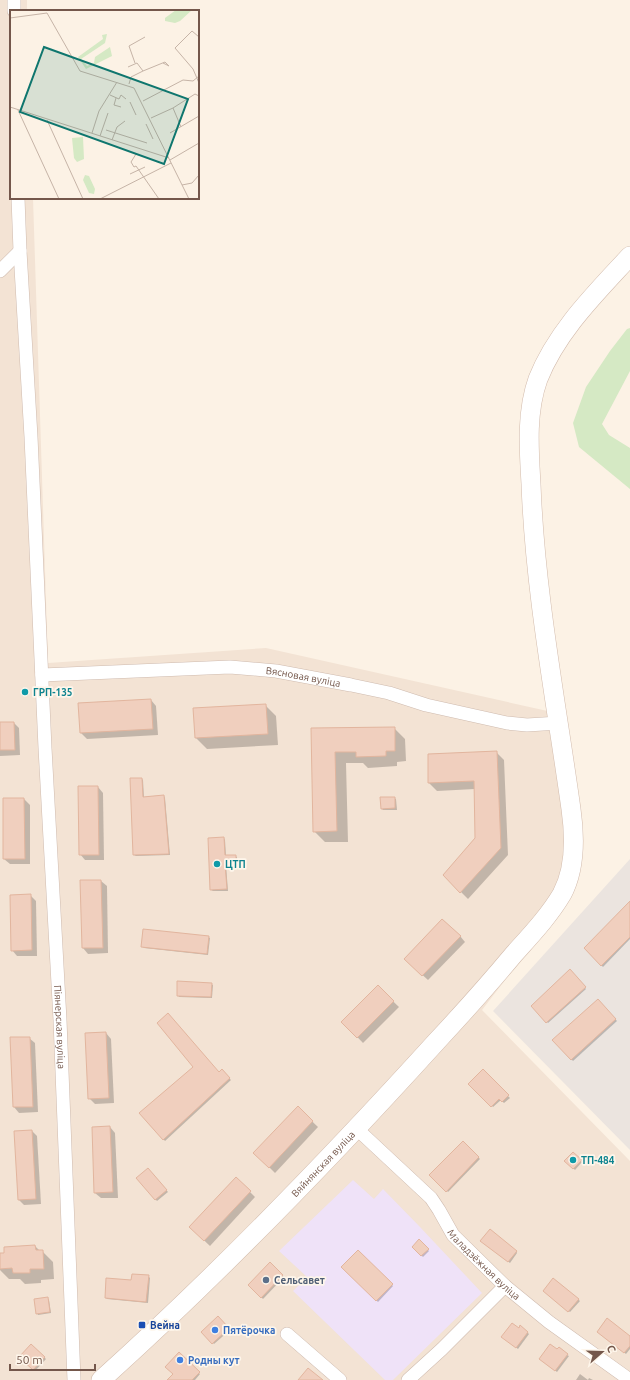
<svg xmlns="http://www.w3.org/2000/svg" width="630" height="1380" viewBox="0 0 630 1380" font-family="Ubuntu,sans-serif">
  <rect width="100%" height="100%" fill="#fcf2e5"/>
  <polygon fill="#f3e3d4" points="0,0 27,0 27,11 11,11 11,198 33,198 48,663 266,648 561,714 580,841 564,904 482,1010 630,1161 630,1380 0,1380"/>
  <polygon fill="#ebe4df" points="630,859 630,1150 493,1011"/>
  <polygon fill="#efe2f8" points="353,1180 374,1199 383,1189 420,1227 482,1293 393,1380 385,1380 293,1291 307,1277 279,1251"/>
  <polygon fill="#d5e9c4" points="630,328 630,371 602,424 609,435 630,448 630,489 579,447 573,423 586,387 610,351 627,329"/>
  <g fill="#0003">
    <polygon points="151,700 156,706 158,735 87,739 81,733 79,704"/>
    <polygon points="265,705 276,716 278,745 207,749 196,738"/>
    <polygon points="0,723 14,723 19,728 20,755 0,756"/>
    <polygon points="394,728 405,739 406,761 397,762 397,766 368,768 363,763 346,763 348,842 325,842 314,831 312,729"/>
    <polygon points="496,752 504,760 508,855 468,899 444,875 476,838 475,789 437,791 429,783 429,755"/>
    <polygon points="142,779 143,780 144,798 164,796 165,798 170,855 136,856 134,855"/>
    <polygon points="98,787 103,793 104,860 85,860 80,854"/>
    <polygon points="394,798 396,799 397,810 383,810 382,809"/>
    <polygon points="4,799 24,799 30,805 30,864 10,864 4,859"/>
    <polygon points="224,838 225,840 226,856 235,856 237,857 237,864 226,865 228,891 213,891 211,890"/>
    <polygon points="81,881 101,881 107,886 108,953 88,954 83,948"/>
    <polygon points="30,895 36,901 37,956 17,956 12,950"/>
    <polygon points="630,902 630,939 603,967 585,948"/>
    <polygon points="460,936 465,942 428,980 405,959"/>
    <polygon points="208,937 210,938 208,955 144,948 142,946"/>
    <polygon points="570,971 586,989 548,1023 532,1006"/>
    <polygon points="211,984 213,985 212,998 179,997 178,995"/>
    <polygon points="378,987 399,1007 363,1043 343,1022"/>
    <polygon points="598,1000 617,1021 573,1061 554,1040"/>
    <polygon points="106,1033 111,1039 114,1103 95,1104 89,1098"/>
    <polygon points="11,1038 29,1038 35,1043 38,1112 19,1113 14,1107"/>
    <polygon points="222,1071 231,1080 165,1141 140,1113 219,1074"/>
    <polygon points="483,1071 510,1098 504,1103 501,1100 493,1107 470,1084"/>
    <polygon points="298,1108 318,1127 275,1173 255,1153"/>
    <polygon points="110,1127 115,1133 118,1198 101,1198 95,1193"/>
    <polygon points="32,1131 37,1136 41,1204 24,1205 19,1200"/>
    <polygon points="463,1142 480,1159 448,1192 431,1175"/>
    <polygon points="573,1153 582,1162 575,1170 566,1161"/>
    <polygon points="148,1169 168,1192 157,1201 137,1178"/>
    <polygon points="236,1178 255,1197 210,1246 190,1227"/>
    <polygon points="419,1241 429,1251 423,1257 413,1247"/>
    <polygon points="483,1242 516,1251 517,1253 510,1263"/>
    <polygon points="35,1246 40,1251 42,1251 53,1262 54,1279 41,1280 41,1283 25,1284 20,1279 9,1279 0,1270 0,1254"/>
    <polygon points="358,1251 393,1286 378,1302 343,1267"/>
    <polygon points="270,1264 284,1277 263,1299 249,1285"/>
    <polygon points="148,1276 150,1278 148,1303 107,1299 106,1298 132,1281"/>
    <polygon points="553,1280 580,1301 570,1312 546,1293"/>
    <polygon points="47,1298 49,1300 51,1313 38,1315 37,1313"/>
    <polygon points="218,1317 230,1330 214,1344 202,1332"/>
    <polygon points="521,1327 529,1334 518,1349 504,1338"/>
    <polygon points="600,1333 630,1337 630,1349 626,1354"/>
    <polygon points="31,1345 46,1359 35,1371 20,1357"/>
    <polygon points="179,1354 200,1374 195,1380 168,1380 174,1374"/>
    <polygon points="567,1355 569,1356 557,1372 541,1360"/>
    <polygon points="580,1374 588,1380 589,1378 593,1380 576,1380"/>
  </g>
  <g fill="#f0cfbe" stroke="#e2b59e">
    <polygon points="151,699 153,729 80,733 78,703"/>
    <polygon points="266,704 268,734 195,738 193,708"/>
    <polygon points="0,722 14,722 15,750 0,750"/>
    <polygon points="395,727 395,751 386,751 386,756 356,757 356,752 335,752 337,831 313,832 311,728"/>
    <polygon points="497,751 501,848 460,893 443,875 475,838 474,781 428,783 428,754"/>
    <polygon points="130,778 142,778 143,797 164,795 169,854 133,855"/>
    <polygon points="78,786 98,786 99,855 79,855"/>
    <polygon points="380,797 395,797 395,808 381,809"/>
    <polygon points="3,798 24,798 25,859 3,859"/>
    <polygon points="224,837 225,855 236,855 236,863 225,864 227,889 210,890 208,838"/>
    <polygon points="80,880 101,880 103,948 82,948"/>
    <polygon points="31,894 32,950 11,951 10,895"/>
    <polygon points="630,901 630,937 601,966 584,948"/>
    <polygon points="442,919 461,936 422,976 404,959"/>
    <polygon points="143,929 209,936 207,954 141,947"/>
    <polygon points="570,969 586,987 546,1023 531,1006"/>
    <polygon points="177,981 212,983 211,997 177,996"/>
    <polygon points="378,985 394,1001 357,1038 341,1022"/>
    <polygon points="598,999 616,1019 571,1060 552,1040"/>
    <polygon points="168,1013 219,1072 222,1069 230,1078 163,1140 139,1113 193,1067 157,1023"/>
    <polygon points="106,1032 109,1098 88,1099 85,1033"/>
    <polygon points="10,1037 30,1037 33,1107 13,1107"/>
    <polygon points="483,1069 509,1095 502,1102 499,1099 491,1107 468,1084"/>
    <polygon points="298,1106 313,1121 269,1168 253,1153"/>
    <polygon points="110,1126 113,1192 94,1193 92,1127"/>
    <polygon points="32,1130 36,1199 18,1200 14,1131"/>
    <polygon points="463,1141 479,1157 446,1192 429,1175"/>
    <polygon points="573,1152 582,1160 573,1169 564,1161"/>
    <polygon points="148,1168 167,1190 155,1200 136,1178"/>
    <polygon points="236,1177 251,1191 204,1241 189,1227"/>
    <polygon points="490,1229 517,1251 508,1262 480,1241"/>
    <polygon points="419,1239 429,1249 421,1256 412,1247"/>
    <polygon points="35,1245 36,1250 43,1250 44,1269 30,1269 30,1273 13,1273 12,1268 0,1269 0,1253 4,1253 4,1247"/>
    <polygon points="358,1250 393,1284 376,1301 341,1267"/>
    <polygon points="270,1262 283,1275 261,1298 248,1285"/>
    <polygon points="132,1274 149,1275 146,1302 105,1298 106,1278 131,1280"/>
    <polygon points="553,1278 579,1299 568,1312 543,1291"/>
    <polygon points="48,1297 50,1312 36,1314 34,1299"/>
    <polygon points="218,1316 229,1328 212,1344 201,1332"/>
    <polygon points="607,1318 630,1336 630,1346 624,1353 597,1332"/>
    <polygon points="512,1323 519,1328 520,1325 528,1332 516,1348 501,1337"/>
    <polygon points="31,1344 45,1357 33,1370 19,1357"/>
    <polygon points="550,1344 557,1349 559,1347 568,1354 555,1371 539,1359"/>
    <polygon points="179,1352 200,1372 192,1380 167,1380 173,1374 165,1367"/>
    <polygon points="308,1368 323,1380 298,1380"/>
  </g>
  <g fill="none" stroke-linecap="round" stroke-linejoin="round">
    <g stroke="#cfbbaf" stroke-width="14">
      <g id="street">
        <polyline points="14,0 14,11"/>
        <path id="s1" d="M18 198 20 251 31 437 45 748 60 1020 74 1380"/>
        <polyline points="0,271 20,251"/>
        <path id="s2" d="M42 675 230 667 276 671 351 685 389 693 426 705 507 723 527 725 559 723"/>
        <path id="s3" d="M357 1129 431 1198 439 1210 453 1235 505 1286 549 1322 630 1380"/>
        <polyline points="287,1334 340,1380"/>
        <polyline points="408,1380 442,1349 505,1286"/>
      </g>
    </g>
    <g stroke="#d2bbac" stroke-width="20">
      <g id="secondary">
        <path id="s4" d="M101 1380C219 1274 329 1160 436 1042 463 1013 489 984 514 954 531 935 549 916 562 894 576 868 575 837 571 809 556 701 535 593 531 484 529 450 526 412 538 379 557 331 596 293 630 256"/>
      </g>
    </g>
    <use href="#street" stroke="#fff" stroke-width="13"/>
    <use href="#secondary" stroke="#fff" stroke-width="19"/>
  </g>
  <g fill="#0f9aa8" stroke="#fef6eb" stroke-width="1.5">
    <circle cx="25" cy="692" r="4"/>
    <circle cx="217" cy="864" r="4"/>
    <circle cx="573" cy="1160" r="4"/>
  </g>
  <circle fill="#5c6f8a" stroke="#fef6eb" stroke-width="1.5" cx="266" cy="1280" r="4"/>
  <rect fill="#1a4fb4" stroke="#fef6eb" stroke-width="1.5" x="138" y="1321" width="8" height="8" rx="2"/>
  <g fill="#3f7fe0" stroke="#fef6eb" stroke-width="1.5">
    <circle cx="215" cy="1330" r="4"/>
    <circle cx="180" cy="1360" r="4"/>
  </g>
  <g text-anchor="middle" stroke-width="3.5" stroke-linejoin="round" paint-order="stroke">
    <g font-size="10" fill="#74574b" stroke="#fef6eb">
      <text dy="4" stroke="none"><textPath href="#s2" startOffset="262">Вясновая вуліца</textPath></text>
      <text dy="4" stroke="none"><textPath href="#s1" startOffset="830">Піянерская вуліца</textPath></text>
      <text dy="4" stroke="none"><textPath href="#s4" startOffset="310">Вяйнянская вуліца</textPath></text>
      <text dy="4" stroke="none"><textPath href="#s3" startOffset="187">Маладзёжная вуліца</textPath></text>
    </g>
    <g font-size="10" font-weight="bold" fill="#0d838f" stroke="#fef6eb" text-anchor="start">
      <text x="33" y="696">ГРП-135</text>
      <text x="225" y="868">ЦТП</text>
      <text x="581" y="1164">ТП-484</text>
    </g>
    <g font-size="10" font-weight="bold" fill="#4e5e75" stroke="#fef6eb" text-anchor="start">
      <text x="274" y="1284">Сельсавет</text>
    </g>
    <g font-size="10" font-weight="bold" fill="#164399" stroke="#fef6eb" text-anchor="start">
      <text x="150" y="1329">Вейна</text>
    </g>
    <g font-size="10" font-weight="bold" fill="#366cbe" stroke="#fef6eb" text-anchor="start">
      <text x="223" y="1334">Пятёрочка</text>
      <text x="188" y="1364">Родны кут</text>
    </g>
  </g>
  <g transform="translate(10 10)">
    <rect width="189" height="189" fill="#fcf2e5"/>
    <path d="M166 0H182L170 11 165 13 155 11V8ZM97 24 95 33 71 49 77 56 84 53 85 47 100 37 102 46 76 59 68 47 93 29 92 25ZM73 127 74 149 67 152 64 148 62 128ZM75 165 79 166 85 179 84 184 79 183 73 170Z" fill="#d5e9c4"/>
    <path fill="none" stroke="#c6b4a7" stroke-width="1" d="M0 8 37 3 70 61 124 78 179 189M189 27 182 21 165 38 183 59 189 73M125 53 119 36 135 27M118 57 127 53 133 61M119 74 121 67 133 61 155 52 159 56 153 53M100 85 109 89 111 85 116 89M106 88 104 95 111 97M133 91 173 70 183 71 189 66M120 92 126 105M0 97 159 148M163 98 171 117M8 100 49 189M141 108 163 98 185 84 189 86M37 110 73 189M136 114 143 129M96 120 137 133M82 123 89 101 107 72M160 123 189 106M90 126 98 103M102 130 107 117 115 111M126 144 121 152 124 157 126 156 149 189M160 150 189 133M120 164 135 157M172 175 182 173 189 165M90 189 161 153"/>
    <path fill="#0f766e" fill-opacity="0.15" stroke="#0f766e" stroke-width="2" d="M34 37 178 89 154 154 10 102Z"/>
    <rect width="189" height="189" fill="none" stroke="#74574b" stroke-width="2"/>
  </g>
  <g transform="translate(602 1352) rotate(70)" stroke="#fef6eb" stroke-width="3" paint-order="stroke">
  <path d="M0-3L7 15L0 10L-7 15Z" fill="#74574b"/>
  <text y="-6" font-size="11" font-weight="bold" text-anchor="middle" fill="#74574b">С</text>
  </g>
  <path d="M10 1364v6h85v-6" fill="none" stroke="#74574b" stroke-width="2"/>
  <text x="16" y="1364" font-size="12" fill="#74574b" stroke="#fef6eb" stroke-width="3" paint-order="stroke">50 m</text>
</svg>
